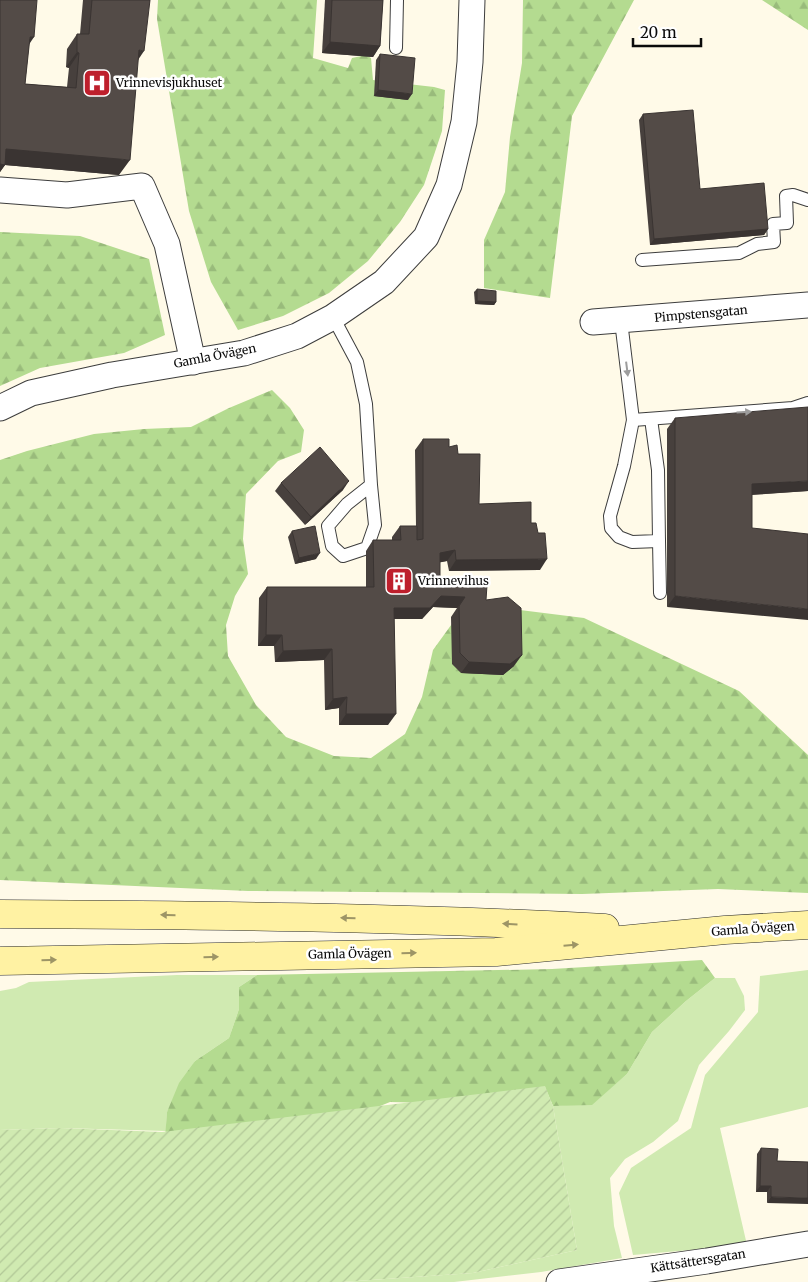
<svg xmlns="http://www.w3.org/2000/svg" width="808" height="1282" viewBox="0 0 808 1282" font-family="Merriweather,serif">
  <defs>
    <pattern id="forest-firs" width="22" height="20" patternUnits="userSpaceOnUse" patternTransform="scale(1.25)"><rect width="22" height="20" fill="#b4db90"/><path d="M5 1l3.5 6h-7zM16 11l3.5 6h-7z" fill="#99bb7b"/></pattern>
    <pattern id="garden-furrows" width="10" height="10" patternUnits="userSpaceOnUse" patternTransform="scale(1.25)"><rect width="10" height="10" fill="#d0eab1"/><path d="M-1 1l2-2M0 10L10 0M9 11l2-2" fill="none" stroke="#b1c797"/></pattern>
  </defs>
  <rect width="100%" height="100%" fill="#fffae8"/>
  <g fill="#d0eab1">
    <polygon points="808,970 808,1107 720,1128 747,1245 633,1255 619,1193 631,1168 691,1128 705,1075 758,1012 760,976"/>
    <polygon points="177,975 257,975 239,987 239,1009 229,1038 195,1061 167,1112 166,1131 61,1128 0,1130 0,991 16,988 29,982"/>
    <polygon points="715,978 735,978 744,996 745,1010 729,1031 699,1065 678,1121 653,1142 625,1159 610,1178 614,1226 622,1258 541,1272 454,1282 342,1282 473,1273 577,1250 553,1106 593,1103 627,1074 652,1032 686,1001"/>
  </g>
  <g fill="url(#forest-firs)">
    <polygon points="158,0 317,0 313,58 348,68 352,58 366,55 371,58 373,80 434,87 445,90 442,131 424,185 400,222 368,261 329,293 283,316 238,330 211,282 189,211 157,19"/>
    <polygon points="523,0 634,0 572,116 550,298 484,288 484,240 505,192 510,137 522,63"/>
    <polygon points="762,0 808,0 808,30"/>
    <polygon points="0,232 80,236 149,259 165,335 124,353 40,368 0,386"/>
    <polygon points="272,390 290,408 304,430 301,452 278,461 246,494 243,539 248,574 235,596 226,625 228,656 256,705 286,737 334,756 371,758 405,734 422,697 433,650 454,621 520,610 584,618 739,691 808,755 808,893 718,889 582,894 248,891 0,880 0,460 27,451 94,434 144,429 191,427 229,408"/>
    <polygon points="702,960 715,978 686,1001 652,1032 627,1074 592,1105 553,1106 545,1087 429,1103 390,1102 358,1115 165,1138 167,1112 179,1083 195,1061 229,1038 239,1009 239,987 257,975 552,969"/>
  </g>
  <polygon fill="url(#garden-furrows)" points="545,1086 553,1106 577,1250 473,1273 342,1282 0,1282 0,1130 61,1128 162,1132"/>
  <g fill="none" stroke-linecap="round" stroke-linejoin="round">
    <g stroke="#3d3d3d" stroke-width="14">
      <g id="lane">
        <polyline points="396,48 397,0"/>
        <polyline points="642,260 739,253 757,244 774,242 773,224 787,223 786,196 793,195 808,200"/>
        <polyline points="333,317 357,362 366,404 371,485 347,504 328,526 332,546 343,556 367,548 375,525 371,485"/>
        <polyline points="621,321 633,420 793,408 808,403"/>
        <polyline points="633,420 624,466 610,516 611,528 619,537 632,542 659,541 658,470 651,419"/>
        <polyline points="659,541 660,593"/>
      </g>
    </g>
    <g stroke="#3d3d3d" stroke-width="27">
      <g id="street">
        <polyline points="0,190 67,195 142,186 167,244 193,362"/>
        <polyline points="593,322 808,305"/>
        <polyline points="0,408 31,393 112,375 244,353 297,336 333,317 384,282 426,237 449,185 464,122 470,62 472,0"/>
        <polyline points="559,1282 707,1261 808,1244"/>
      </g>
    </g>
    <g stroke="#2c2c2c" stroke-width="29">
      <g id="secondary">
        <path d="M0 914C202 915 403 917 605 928"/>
        <polyline points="0,961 496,952 725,930 808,925"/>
      </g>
    </g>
    <use href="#lane" stroke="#fff" stroke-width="12"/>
    <use href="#street" stroke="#fff" stroke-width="25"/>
    <use href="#secondary" stroke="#fff2a3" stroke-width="28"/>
  </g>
  <g fill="#47403d">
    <polygon points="0,0 29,45 25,84 67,87 69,68 66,67 67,49 77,34 80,34 83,0 150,0 138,60 119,175 5,165 0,172"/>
    <polygon points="325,0 383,0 380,46 373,57 322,53"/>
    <polygon points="380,54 408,100 374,96 376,60"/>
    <polygon points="643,114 700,189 768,229 764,235 650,245 639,120"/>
    <polygon points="477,289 496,302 494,305 475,304 474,292"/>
    <polygon points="675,418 808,491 752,495 752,528 667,607 667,429"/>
    <polygon points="423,439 449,447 458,454 479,504 531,523 540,570 449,571 447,561 440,562 440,580 486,600 514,666 503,675 461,673 452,664 451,617 457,608 433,607 422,619 394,619 388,725 339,725 339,708 325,710 324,660 275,662 274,646 258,646 259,598 267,587 366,587 366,551 373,540 392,540 392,537 400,526 416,526 415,450"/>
    <polygon points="281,483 343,490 305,525 275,491"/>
    <polygon points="292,531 316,559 295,564 288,537"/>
    <polygon points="761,1148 777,1161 808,1162 767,1203 767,1192 756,1192 757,1154"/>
  </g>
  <g fill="#3a3432">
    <polygon points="30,37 34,37 24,52"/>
    <polygon points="330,42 380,46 373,57 322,53"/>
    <polygon points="139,50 144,51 134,66"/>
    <polygon points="77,52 79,53 69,68 66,67"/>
    <polygon points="378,90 412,94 408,100 374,96"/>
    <polygon points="6,149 130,160 119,175 5,165 0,172 0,158"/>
    <polygon points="768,229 764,235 650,245 654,239"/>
    <polygon points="477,301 496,302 494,305 475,304"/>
    <polygon points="349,481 343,490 305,525 311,517"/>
    <polygon points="808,481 808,491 744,495 752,484"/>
    <polygon points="455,550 447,561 432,564 440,553"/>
    <polygon points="320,553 316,559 295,564 299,558"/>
    <polygon points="547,559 540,570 449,571 456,560"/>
    <polygon points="441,596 465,597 457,608 433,607 422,619 386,619 394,608"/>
    <polygon points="675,596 808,609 808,620 667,607"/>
    <polygon points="266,635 282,635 274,646 258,646"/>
    <polygon points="332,649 324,660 275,662 283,651"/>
    <polygon points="522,655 514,666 503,675 461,673 469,662"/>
    <polygon points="347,697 339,708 325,710 333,699"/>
    <polygon points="346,714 396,714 388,725 339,725"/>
    <polygon points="760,1186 771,1186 767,1192 756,1192"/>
    <polygon points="771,1197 808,1198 808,1204 767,1203"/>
  </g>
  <g fill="#534b47" stroke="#3a3432">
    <polygon points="0,0 37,0 34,37 30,37 25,84 76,88 79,53 77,52 77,34 89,34 92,0 150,0 144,51 139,50 130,160 6,149 5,165 0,164"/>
    <polygon points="332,0 383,0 380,46 330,42"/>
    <polygon points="380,54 415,58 412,94 378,90"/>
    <polygon points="693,110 700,189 764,183 768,229 654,239 643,114"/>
    <polygon points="477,289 496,291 496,302 477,301"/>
    <polygon points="808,407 808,481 752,484 752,528 808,534 808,609 675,596 675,418"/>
    <polygon points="423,439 449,439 449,447 457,445 458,454 480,454 479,504 531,502 531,523 536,523 538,533 545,533 547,559 456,560 455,550 440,553 440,580 481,581 487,585 486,600 508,597 521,608 522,655 510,664 469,662 460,653 459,606 465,597 441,596 430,608 394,608 396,714 346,714 347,697 333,699 332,649 283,651 282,635 266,635 267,587 374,587 373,540 401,540 400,526 417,526 417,540 423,539"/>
    <polygon points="320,447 349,481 311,517 281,483"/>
    <polygon points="315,526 320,553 299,558 292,531"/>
    <polygon points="761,1148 778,1149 777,1161 808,1162 808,1198 771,1197 771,1186 760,1186"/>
  </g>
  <defs><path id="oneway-solid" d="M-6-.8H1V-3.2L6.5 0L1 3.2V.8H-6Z" transform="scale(1.25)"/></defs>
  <g fill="#9d9d9d">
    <use href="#oneway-solid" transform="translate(627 369) rotate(83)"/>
    <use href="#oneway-solid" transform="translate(744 412) rotate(-4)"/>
  </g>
  <g fill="#9d9566">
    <use href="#oneway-solid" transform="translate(168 915) rotate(-179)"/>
    <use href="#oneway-solid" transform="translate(348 918) rotate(-178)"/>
    <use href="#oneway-solid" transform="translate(510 924) rotate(-177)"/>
    <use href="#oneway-solid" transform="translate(571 945) rotate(-5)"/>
    <use href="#oneway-solid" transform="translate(409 953) rotate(-1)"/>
    <use href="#oneway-solid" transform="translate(211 957) rotate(-1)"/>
    <use href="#oneway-solid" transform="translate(49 960) rotate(-1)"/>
  </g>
  <defs>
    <g id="hospital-square" transform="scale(1.4375)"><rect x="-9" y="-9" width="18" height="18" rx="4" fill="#be1f2c" stroke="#fff"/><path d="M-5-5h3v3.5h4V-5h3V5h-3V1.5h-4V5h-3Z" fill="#fff"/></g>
    <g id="building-square" transform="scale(1.4375)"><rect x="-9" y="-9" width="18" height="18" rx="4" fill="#be1f2c" stroke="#fff"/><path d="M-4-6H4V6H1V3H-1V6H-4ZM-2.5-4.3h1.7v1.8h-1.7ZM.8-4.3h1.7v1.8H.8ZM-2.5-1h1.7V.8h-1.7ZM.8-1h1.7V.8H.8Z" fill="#fff"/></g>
  </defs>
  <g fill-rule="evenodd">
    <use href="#hospital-square" x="97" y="83"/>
    <use href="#building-square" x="399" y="581"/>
  </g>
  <g text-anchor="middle" stroke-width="5" stroke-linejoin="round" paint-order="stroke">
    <g font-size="12" fill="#0a0a0a" stroke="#fff" text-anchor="start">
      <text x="116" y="87">Vrinnevisjukhuset</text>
      <text x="418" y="585">Vrinnevihus</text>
    </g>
    <g font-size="12" fill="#0a0a0a" stroke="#fff">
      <text transform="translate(701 314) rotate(-5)" y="4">Pimpstensgatan</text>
      <text transform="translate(215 356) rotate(-11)" y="4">Gamla Övägen</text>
      <text transform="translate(753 929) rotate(-4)" y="4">Gamla Övägen</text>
      <text transform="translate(350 954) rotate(-1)" y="4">Gamla Övägen</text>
      <text transform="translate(698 1261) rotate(-9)" y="4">Kättsättersgatan</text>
    </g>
  </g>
  <path d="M633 38v8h68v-8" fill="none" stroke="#0a0a0a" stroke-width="2.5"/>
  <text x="640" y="38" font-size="15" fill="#0a0a0a" stroke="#ffffff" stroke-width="4" paint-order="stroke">20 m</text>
</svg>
